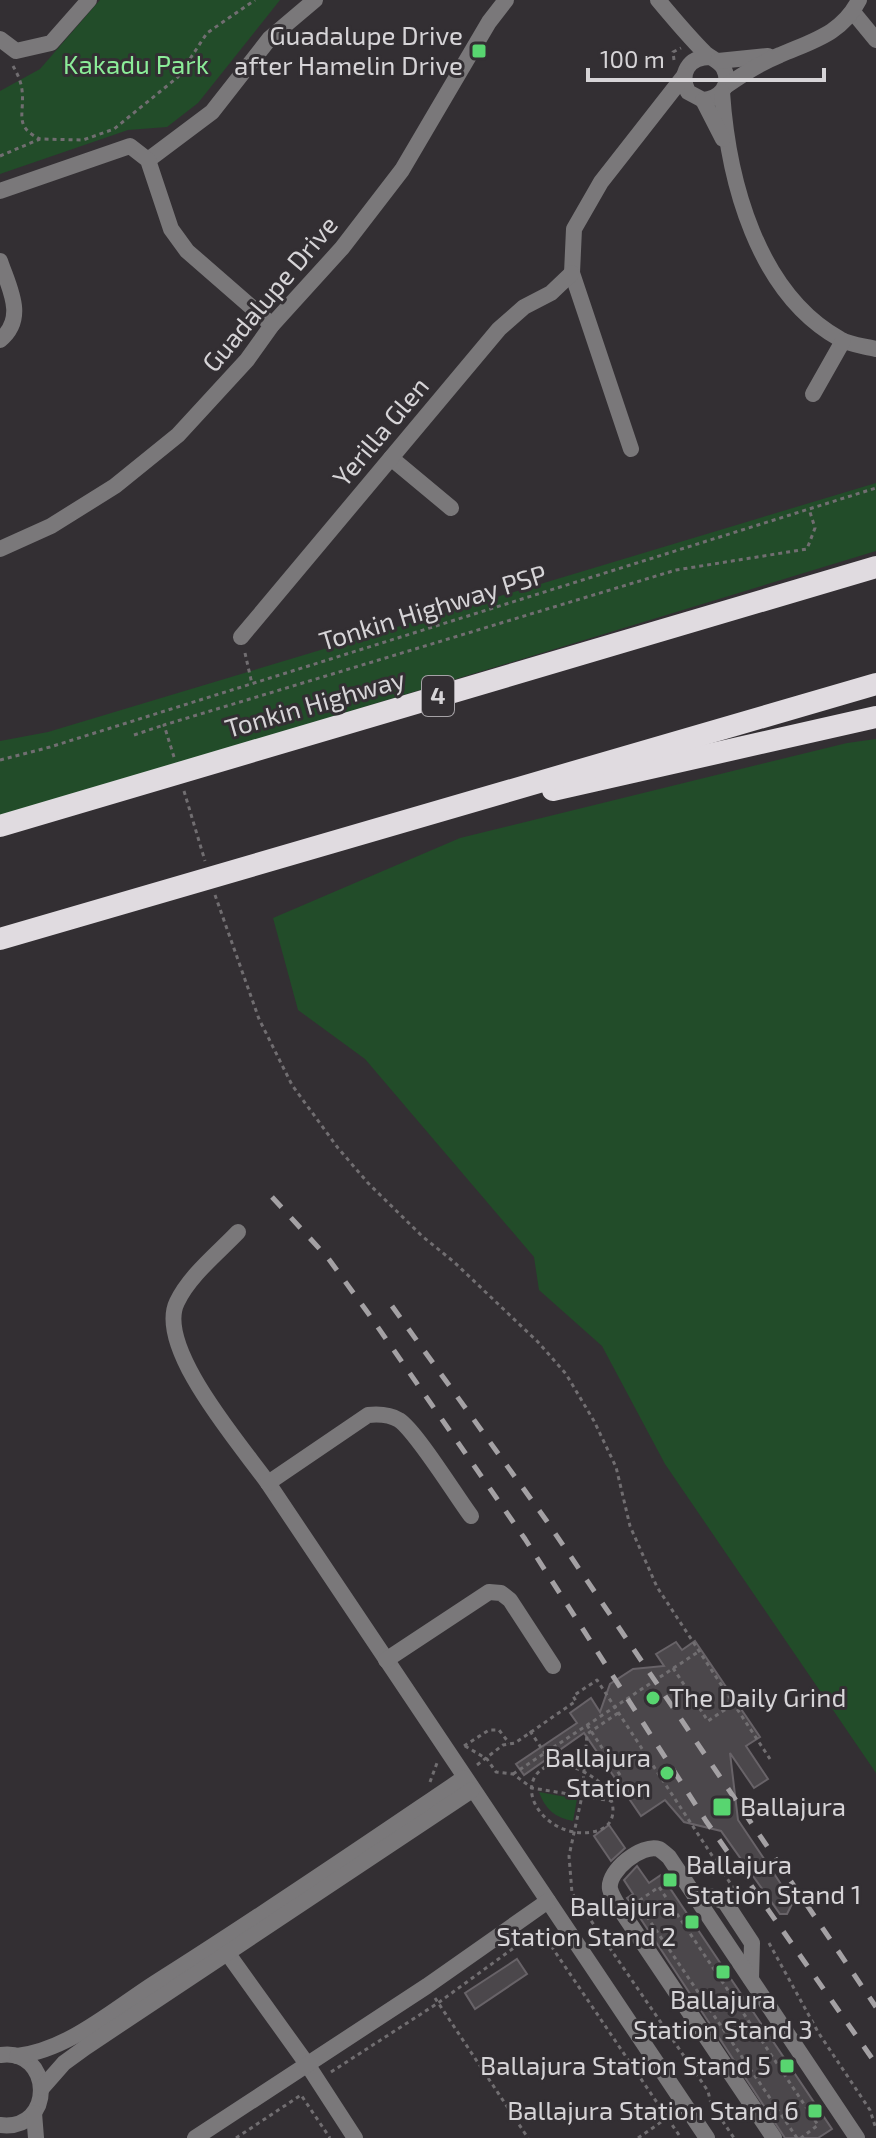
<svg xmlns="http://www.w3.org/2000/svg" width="876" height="2138" viewBox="0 0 876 2138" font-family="'Exo 2',sans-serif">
  <rect width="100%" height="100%" fill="#332f33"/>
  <g fill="#224c29">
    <polygon points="100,0 280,0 198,103 167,127 128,130 0,174 0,91 40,69"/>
    <polygon points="876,483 876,551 0,818 0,741 48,732"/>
    <polygon points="876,739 876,1773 665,1464 602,1346 539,1290 534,1257 365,1059 298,1010 273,918 460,838 847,743"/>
    <path d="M539 1792 577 1799 573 1821C555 1818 545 1809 539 1792Z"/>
  </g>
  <g fill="#4b474b" stroke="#686368" stroke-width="2">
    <polygon points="695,1641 760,1737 746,1746 768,1779 754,1788 730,1753 738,1820 793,1902 787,1914 780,1914 721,1831 684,1822 665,1800 641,1816 584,1733 524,1775 516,1764 577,1723 570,1713 591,1698 600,1712 610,1684 633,1669 664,1666 656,1654 676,1642 682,1650"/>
    <polygon points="609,1825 625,1848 611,1861 594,1836"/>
    <polygon points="637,1866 649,1883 661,1875 832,2129 818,2138 785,2138 627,1898 633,1894 624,1880"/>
    <polygon points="517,1959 527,1974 475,2009 465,1993"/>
  </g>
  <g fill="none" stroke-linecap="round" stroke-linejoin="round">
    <g stroke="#716e71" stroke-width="3" stroke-dasharray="4 4" stroke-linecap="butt">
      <polyline points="674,60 673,52 681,48"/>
      <path d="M13 66C17 73 21 81 22 90 25 114 13 126 40 139"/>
      <polyline points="0,156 40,139 83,140 114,129 178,77 207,33 255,0"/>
      <polyline points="245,653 252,684"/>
      <polyline points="134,735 164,725"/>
      <polyline points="174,757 164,725 676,570 807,549 815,528 809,509"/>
      <polyline points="0,760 50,747 876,488"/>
      <polyline points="184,791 205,861"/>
      <polyline points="215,895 259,1019 292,1085 338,1148 368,1183 422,1236 454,1262 538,1342 566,1374 594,1421 616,1467 630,1526 657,1587 770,1759"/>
      <polyline points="673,1668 708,1721 732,1705"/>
      <polyline points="618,1713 587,1734 582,1796 569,1856 572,1893 708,2091 711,2104 734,2138"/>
      <polyline points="587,1725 622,1778"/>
      <polyline points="530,1731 552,1764"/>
      <polyline points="464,1746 489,1730 499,1730 509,1743"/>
      <polyline points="465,1746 487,1759 496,1772 513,1774 532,1788 612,1801"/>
      <path d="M552 1764C569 1764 584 1770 598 1781 617 1797 621 1828 592 1832 543 1840 507 1780 552 1764Z"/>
      <polyline points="477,1765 503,1745 515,1743 576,1701 573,1696 597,1680 734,1889"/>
      <polyline points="513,1774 698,1652"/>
      <polyline points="430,1782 437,1763"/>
      <polyline points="769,1943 818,2032 870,2110 876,2129"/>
      <polyline points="435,1998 528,2138"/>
      <polyline points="331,2072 438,2003 537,1931 541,1931 681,2138"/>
      <polyline points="236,2138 301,2095 330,2138"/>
      <polyline points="638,2138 667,2118"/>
      <polyline points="797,2138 637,1902 659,1887 818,2125 801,2138"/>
    </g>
    <g stroke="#7a787a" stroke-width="16">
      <path d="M658 0C673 18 688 36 705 53 712 59 720 61 724 69 732 86 719 99 703 100L688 92C679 74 688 57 710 57"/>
      <polyline points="853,12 876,40"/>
      <polyline points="0,39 16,51 51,43 89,0"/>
      <polyline points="718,61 768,56"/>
      <path d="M726 86C743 74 760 63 780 55 812 41 842 34 859 0"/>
      <path d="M722 92C728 180 757 293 840 339 850 345 865 346 876 349"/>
      <polyline points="703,100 723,139"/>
      <polyline points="148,160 212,112 270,38 315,0"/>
      <polyline points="0,191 130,146 148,160 171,229 187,251 272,325"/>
      <path d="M0 261C9 288 27 318 0 340"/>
      <polyline points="813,394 843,341"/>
      <polyline points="631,449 572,273 574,229 601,182 684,76"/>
      <polyline points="391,458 451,508"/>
      <polyline points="0,549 51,526 115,486 178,435 247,360 272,325 342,248 402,170 489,22 506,0"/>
      <polyline points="241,637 499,329 524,307 551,293 572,273"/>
      <path d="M238 1232C218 1253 190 1275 177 1302 155 1347 241 1445 268 1483L707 2138"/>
      <path d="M268 1483 368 1415C378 1414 389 1414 399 1420 416 1431 456 1496 471 1516"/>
      <polyline points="386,1660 489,1592 501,1593 510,1600 553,1666"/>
      <polyline points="695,1896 710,1896 725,1902 752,1943 751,1979"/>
      <polyline points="223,1947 307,2064 355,2138"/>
      <path d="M0 2055C53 2047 56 2132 0 2125"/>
      <path d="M17 2056C68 2050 113 2010 155 1983 260 1917 362 1847 464 1778"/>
      <polyline points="42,2088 64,2063 86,2047 472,1790"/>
      <polyline points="34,2113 36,2138"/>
      <polyline points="195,2138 427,1986 548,1901"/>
      <path d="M774 2138 622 1912C618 1905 612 1897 610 1889 607 1871 642 1843 659 1849 661 1850 668 1856 669 1857L857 2138"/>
    </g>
    <g stroke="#e0dbe0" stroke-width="22">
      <polyline points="553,790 876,717"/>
      <polyline points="0,826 876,567"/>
      <polyline points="0,939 876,684"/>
    </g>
    <g stroke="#a4a1a4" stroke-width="5" stroke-dasharray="14 14" stroke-linecap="butt">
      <polyline points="272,1197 328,1258 368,1313 525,1539 706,1821 876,2064"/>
      <polyline points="392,1306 546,1520 876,2007"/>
    </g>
  </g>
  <g fill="#58d570" stroke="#332f33" stroke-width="3">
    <rect x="471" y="43" width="16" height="16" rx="4"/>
    <circle cx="653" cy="1698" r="8"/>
    <circle cx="667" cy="1773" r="8"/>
    <rect x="712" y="1797" width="20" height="20" rx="4"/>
    <rect x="662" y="1872" width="16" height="16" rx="4"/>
    <rect x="684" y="1914" width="16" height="16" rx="4"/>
    <rect x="715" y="1964" width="16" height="16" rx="4"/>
    <rect x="779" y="2058" width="16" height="16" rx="4"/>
    <rect x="807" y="2103" width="16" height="16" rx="4"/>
  </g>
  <g text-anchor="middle" stroke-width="6" stroke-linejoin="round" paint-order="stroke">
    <rect fill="#332f33" stroke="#a5a2a6" stroke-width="2" x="422" y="676" width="32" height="40" rx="6"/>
    <g font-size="24" font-weight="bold" fill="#d6d4d7">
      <text x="438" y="704">4</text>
    </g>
    <g font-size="26" fill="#d6d4d7" stroke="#332f33" text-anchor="end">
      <text x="463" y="45">Guadalupe Drive<tspan x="463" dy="30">after Hamelin Drive</tspan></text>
      <text x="669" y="1707" text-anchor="start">The Daily Grind</text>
      <text x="651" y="1767">Ballajura<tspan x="651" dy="30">Station</tspan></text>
      <text x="740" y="1816" text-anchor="start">Ballajura</text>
      <text x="686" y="1874" text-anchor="start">Ballajura<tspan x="686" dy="30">Station Stand 1</tspan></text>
      <text x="676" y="1916">Ballajura<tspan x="676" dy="30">Station Stand 2</tspan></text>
      <text x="723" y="2009" text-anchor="middle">Ballajura<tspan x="723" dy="30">Station Stand 3</tspan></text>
      <text x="771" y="2075">Ballajura Station Stand 5</text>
      <text x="799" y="2120">Ballajura Station Stand 6</text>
    </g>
    <g font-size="26" fill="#8bec98" stroke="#332f33">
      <text x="136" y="74">Kakadu Park</text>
    </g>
    <g font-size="26" fill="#d6d4d7" stroke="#332f33">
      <text transform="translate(270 294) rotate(-50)" y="9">Guadalupe Drive</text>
      <text transform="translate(381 432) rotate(-50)" y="9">Yerilla Glen</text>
      <text transform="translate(433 608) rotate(-17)" y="9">Tonkin Highway PSP</text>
      <text transform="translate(315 704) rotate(-16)" y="9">Tonkin Highway</text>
    </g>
  </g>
  <path d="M588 68v12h236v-12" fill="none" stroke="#d6d4d7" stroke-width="4"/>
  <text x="600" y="68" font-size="24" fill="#d6d4d7" stroke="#332f33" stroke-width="6" paint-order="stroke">100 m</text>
</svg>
